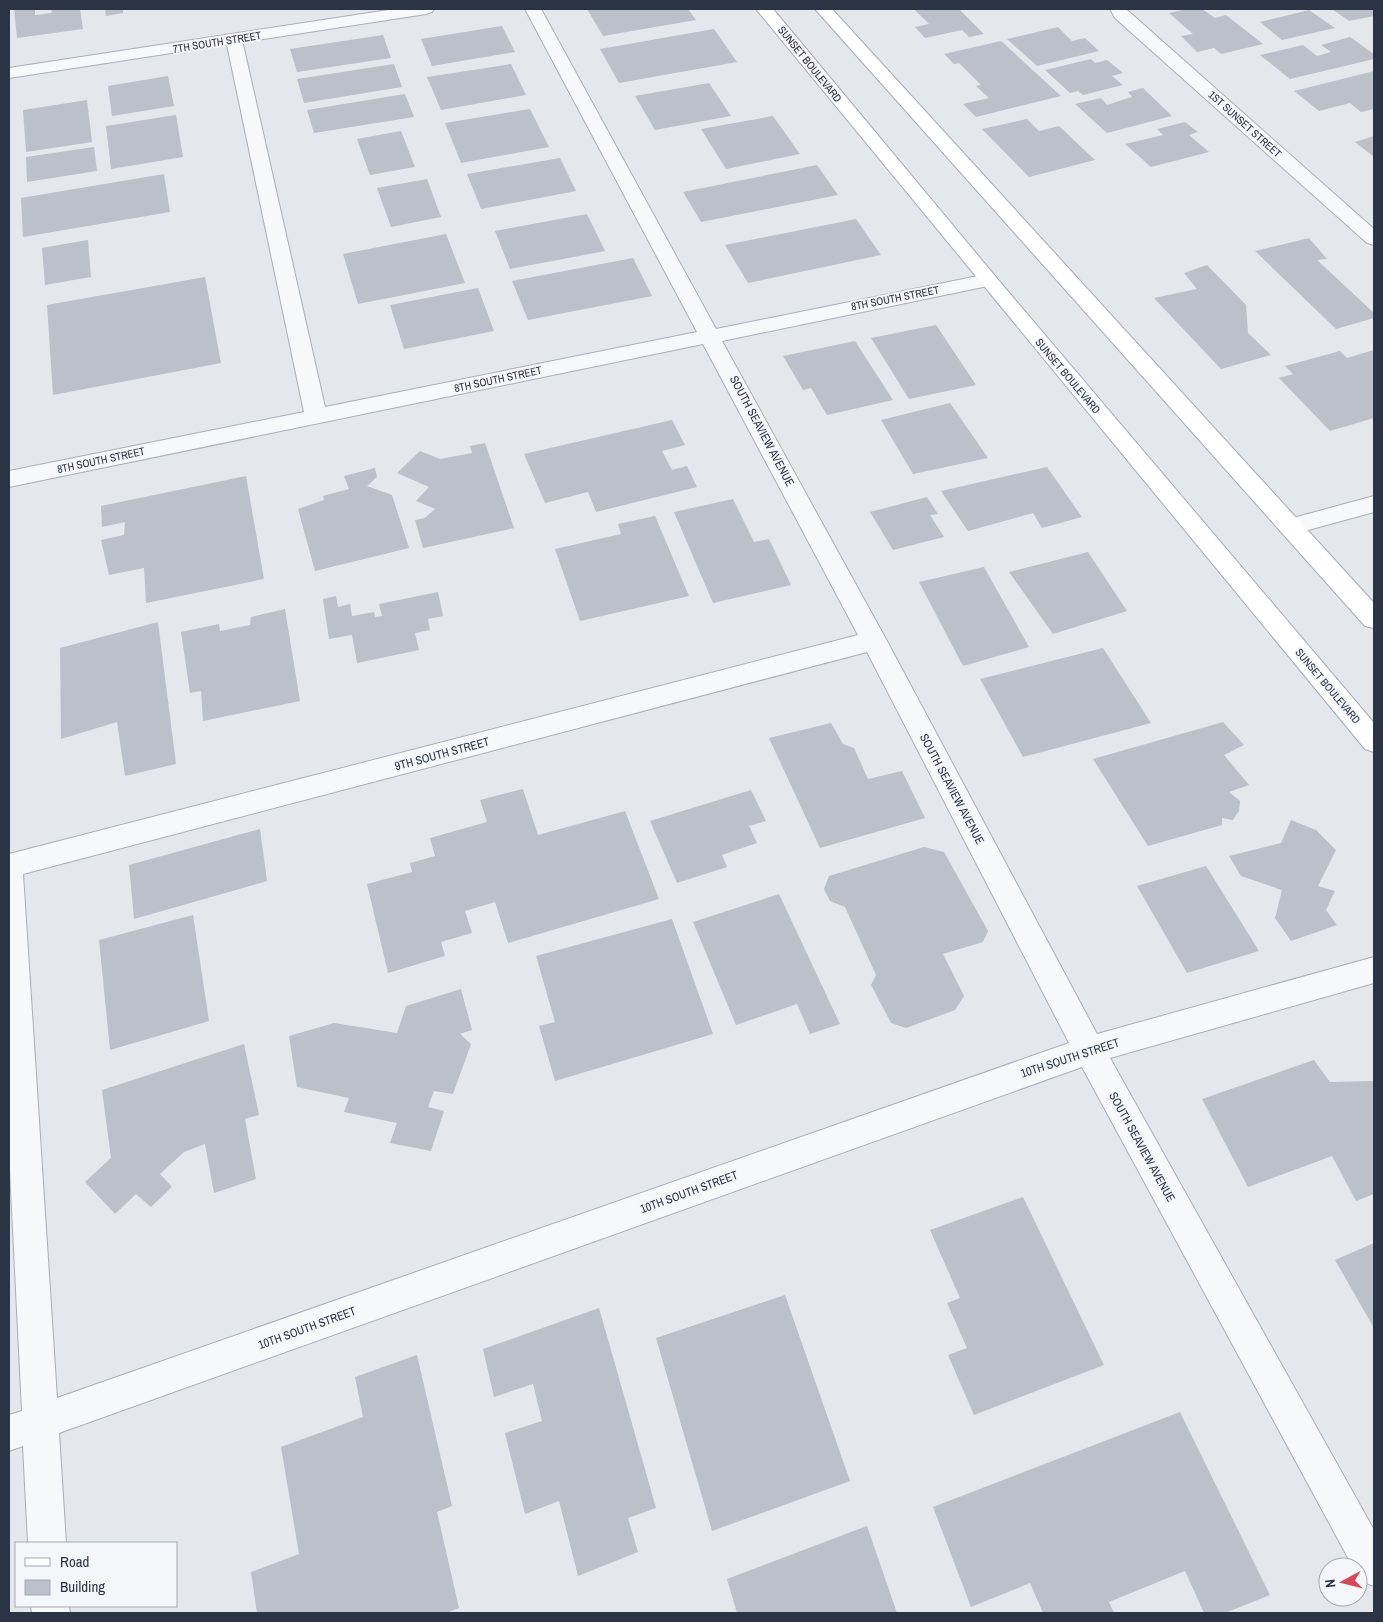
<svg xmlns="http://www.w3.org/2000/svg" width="1383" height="1622" viewBox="0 0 1383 1622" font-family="'Archivo Narrow',sans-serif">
  <rect width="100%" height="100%" fill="#e4e7ec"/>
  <g fill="#bbc0ca">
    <polygon points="14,9 35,9 35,15 52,13 51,9 80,9 83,29 17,38"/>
    <polygon points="105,9 123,9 123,13 106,16"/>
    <polygon points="587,9 688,9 696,20 603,36"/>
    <polygon points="914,9 959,9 984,34 969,37 962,30 925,38 915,27 929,24"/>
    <polygon points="1187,9 1202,9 1215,18 1226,15 1263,44 1221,54 1214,48 1197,52 1181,36 1193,34 1169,13"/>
    <polygon points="1332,9 1374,9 1374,16 1349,21"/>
    <polygon points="1309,10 1335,28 1282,40 1260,22"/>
    <polygon points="502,26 515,52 432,66 421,39"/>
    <polygon points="1058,27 1072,41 1085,38 1099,51 1037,66 1007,39"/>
    <polygon points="714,29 737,62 619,83 600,49"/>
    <polygon points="383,35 391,58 297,72 290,49"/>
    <polygon points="1350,37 1374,54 1374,59 1290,79 1260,55 1303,45 1317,56 1331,52 1321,45"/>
    <polygon points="1001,41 1061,96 976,117 963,104 989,98 976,86 981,85 959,63 954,64 944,54"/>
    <polygon points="1091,59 1095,63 1107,60 1123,73 1112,76 1123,85 1083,95 1078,91 1070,93 1045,70"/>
    <polygon points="394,64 402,87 304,103 297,79"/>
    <polygon points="511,64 526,95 441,110 427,77"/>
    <polygon points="1374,71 1374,109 1361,112 1350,103 1319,111 1294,91"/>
    <polygon points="168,76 174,106 112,116 108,86"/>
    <polygon points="709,83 731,116 655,130 635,96"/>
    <polygon points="1143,88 1172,116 1107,133 1075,104 1101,98 1107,105 1132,97 1128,92"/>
    <polygon points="405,94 414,117 314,133 307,110"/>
    <polygon points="87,100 92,142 26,152 23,110"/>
    <polygon points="530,109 549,147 461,163 445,123"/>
    <polygon points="176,115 183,157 111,169 106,126"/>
    <polygon points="773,116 800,154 726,169 701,129"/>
    <polygon points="1027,119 1039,131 1059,126 1095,160 1029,177 982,129"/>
    <polygon points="1185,122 1198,132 1189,135 1209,152 1151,167 1125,144 1163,135 1157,129"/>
    <polygon points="401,131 415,167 370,175 357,139"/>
    <polygon points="1374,136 1374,157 1355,142"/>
    <polygon points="94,147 97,171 27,182 26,157"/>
    <polygon points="560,158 576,191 481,209 467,174"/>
    <polygon points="817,165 838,195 701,222 683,192"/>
    <polygon points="164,174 170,212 23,237 21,198"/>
    <polygon points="427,179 441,217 391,227 377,188"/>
    <polygon points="587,214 605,251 510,269 495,231"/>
    <polygon points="856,219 881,255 748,283 725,245"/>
    <polygon points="446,234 465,283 358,304 343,254"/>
    <polygon points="1309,238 1327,259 1317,260 1374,313 1374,318 1336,329 1255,251"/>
    <polygon points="88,240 91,277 45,285 42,248"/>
    <polygon points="633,258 652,296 528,320 512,281"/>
    <polygon points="1207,265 1246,305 1248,333 1271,355 1221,369 1154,298 1197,289 1184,273"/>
    <polygon points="205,277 221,363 53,395 47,305"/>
    <polygon points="478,288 494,331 404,349 390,305"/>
    <polygon points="936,325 976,385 909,399 871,338"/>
    <polygon points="855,341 893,400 827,415 811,388 803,390 783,356"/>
    <polygon points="1374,350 1374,418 1330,431 1279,378 1293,374 1285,366 1340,351 1347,358"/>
    <polygon points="950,403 988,458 913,474 881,420"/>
    <polygon points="672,420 685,445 662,451 672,470 687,466 697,487 596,512 588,492 545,503 524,454"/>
    <polygon points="485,443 514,528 423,548 415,520 425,518 435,509 416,501 429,487 397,473 420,451 440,459 472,453 470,446"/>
    <polygon points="1047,467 1082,517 1042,528 1033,513 968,531 941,491"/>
    <polygon points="375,468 377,477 367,486 392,495 409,548 315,571 298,509 324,500 323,496 349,489 344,476"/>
    <polygon points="246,476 264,579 146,603 144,568 109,575 101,540 124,535 125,522 102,527 101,506"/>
    <polygon points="927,497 938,514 930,515 944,537 893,550 870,512"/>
    <polygon points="733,499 754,542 769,539 791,585 713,603 674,512"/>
    <polygon points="655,516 689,596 580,621 555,549 621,534 618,524"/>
    <polygon points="1088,552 1127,611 1053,634 1009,572"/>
    <polygon points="984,567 1029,647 963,666 919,582"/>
    <polygon points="438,592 443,616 428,619 430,630 415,633 419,650 357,663 352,635 329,639 323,599 336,596 338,607 350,604 352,616 374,612 375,617 382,616 379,604"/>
    <polygon points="285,609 300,701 203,721 201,691 190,693 181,632 219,624 220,631 250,625 251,617"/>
    <polygon points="158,622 176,764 125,776 117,722 61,739 60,648"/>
    <polygon points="1103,648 1151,723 1023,757 980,679"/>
    <polygon points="1223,722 1244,745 1224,755 1249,785 1229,792 1240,801 1239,811 1233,820 1222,818 1222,825 1148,846 1093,759"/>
    <polygon points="831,723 843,744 854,748 868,779 902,771 925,818 820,848 769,738"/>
    <polygon points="523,789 538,835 625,811 659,899 508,943 495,902 465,911 472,933 441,942 445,956 388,973 367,884 412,872 410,863 435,856 430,838 487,822 480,800"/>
    <polygon points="751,790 766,821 749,826 757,843 722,855 727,867 677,883 650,821"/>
    <polygon points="1291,820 1316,830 1336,850 1318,886 1335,891 1326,910 1337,925 1291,941 1275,918 1282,890 1241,876 1229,856 1281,843"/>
    <polygon points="260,829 267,881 134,919 129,865"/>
    <polygon points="924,847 944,852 988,931 983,942 943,954 964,996 955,1010 906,1028 891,1023 871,985 876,975 845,907 830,901 824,889 829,876"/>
    <polygon points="1206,866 1259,951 1187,973 1137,886"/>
    <polygon points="779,894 840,1024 810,1034 797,1004 736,1025 693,922"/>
    <polygon points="193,915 209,1021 110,1050 99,940"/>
    <polygon points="672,919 713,1034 555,1081 539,1026 555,1022 536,956"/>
    <polygon points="461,989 472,1030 460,1034 471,1044 453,1094 434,1091 428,1107 444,1111 431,1151 390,1143 397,1123 344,1112 349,1098 297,1087 289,1036 334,1023 397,1033 406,1006"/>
    <polygon points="244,1044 259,1115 245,1119 256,1179 214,1193 205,1144 184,1152 160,1174 172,1187 151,1207 136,1194 115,1214 85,1182 111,1158 102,1090"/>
    <polygon points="1314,1060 1330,1082 1374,1081 1374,1194 1356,1201 1332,1156 1248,1187 1202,1099"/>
    <polygon points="1023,1197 1104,1365 974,1415 948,1355 967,1348 947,1303 960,1298 930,1230"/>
    <polygon points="1374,1243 1374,1328 1335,1260"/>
    <polygon points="785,1295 850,1481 712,1531 656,1338"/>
    <polygon points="599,1308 656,1508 628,1518 638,1552 578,1576 559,1501 525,1514 505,1433 542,1421 533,1384 494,1397 483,1349"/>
    <polygon points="417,1355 452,1506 437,1512 459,1608 446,1613 257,1613 251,1572 299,1554 281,1447 363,1417 355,1377"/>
    <polygon points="1180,1412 1270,1595 1225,1613 1204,1613 1185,1571 1109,1602 1114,1613 1043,1613 1030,1583 971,1607 933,1507"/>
    <polygon points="867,1526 897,1613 737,1613 727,1579"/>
  </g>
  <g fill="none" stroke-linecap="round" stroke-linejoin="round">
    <g stroke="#a9aeb7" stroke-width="2">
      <g id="minor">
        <path d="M525 9H541L716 329 988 274 995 276 998 280 995 284 988 286 722 341 887 641 1097 1034 1374 957V983L1110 1058 1374 1530V1586C1363 1582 1358 1580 1358 1567H1353L1082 1067 59 1433 66 1543H28L23 1446 9 1451V1415L22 1411 9 1150V854L858 635 703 344 9 487V471L304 412 226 40 228 36H240L242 40 325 407 697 332ZM867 652 1069 1043 57 1398 23 874Z"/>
        <polygon points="1110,9 1126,9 1374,229 1374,245 1367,243 1115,18"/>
        <polygon points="31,1606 69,1606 70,1613 32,1613"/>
      </g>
    </g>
    <g stroke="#a9aeb7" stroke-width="2">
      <g id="tertiary">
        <polygon points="395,9 434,9 432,12 426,14 9,78 9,68"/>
        <polygon points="1374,496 1374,512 1290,535 1282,533 1278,527 1282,521"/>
      </g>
    </g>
    <g stroke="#a3abb8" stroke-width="2">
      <g id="primary">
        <polygon points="756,9 773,9 995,276 1374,723 1374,752 1365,749"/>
        <polygon points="815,9 832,9 1374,603 1374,628 1365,626"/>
      </g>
    </g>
    <use href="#minor" fill="#f7f8fa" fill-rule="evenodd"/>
    <use href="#tertiary" fill="#f7f8fa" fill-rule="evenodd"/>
    <use href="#primary" fill="#fff" fill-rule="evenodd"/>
  </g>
  <g text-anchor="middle" stroke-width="4" stroke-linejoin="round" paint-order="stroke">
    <g font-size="11" fill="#2b3445" stroke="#f4f6f9">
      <text transform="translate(217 42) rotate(-9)" y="4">7TH SOUTH STREET</text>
      <text transform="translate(810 64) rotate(51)" y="4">SUNSET BOULEVARD</text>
      <text transform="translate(1245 124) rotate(42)" y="4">1ST SUNSET STREET</text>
      <text transform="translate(895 298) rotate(-11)" y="4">8TH SOUTH STREET</text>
      <text transform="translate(1068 376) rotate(50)" y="4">SUNSET BOULEVARD</text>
      <text transform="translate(498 379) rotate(-12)" y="4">8TH SOUTH STREET</text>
      <text transform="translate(101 460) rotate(-12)" y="4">8TH SOUTH STREET</text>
      <text transform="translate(1328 686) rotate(50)" y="4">SUNSET BOULEVARD</text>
    </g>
    <g font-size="12" fill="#2b3445" stroke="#f4f6f9">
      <text transform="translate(762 431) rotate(62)" y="4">SOUTH SEAVIEW AVENUE</text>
      <text transform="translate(442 754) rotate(-15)" y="4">9TH SOUTH STREET</text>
      <text transform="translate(952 789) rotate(62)" y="4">SOUTH SEAVIEW AVENUE</text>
      <text transform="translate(1070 1058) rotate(-18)" y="4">10TH SOUTH STREET</text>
      <text transform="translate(1142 1147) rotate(61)" y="4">SOUTH SEAVIEW AVENUE</text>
      <text transform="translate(689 1192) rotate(-20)" y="4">10TH SOUTH STREET</text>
      <text transform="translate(307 1328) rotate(-20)" y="4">10TH SOUTH STREET</text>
    </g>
  </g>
  <rect width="1383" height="1622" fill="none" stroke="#2b3445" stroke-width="20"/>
  <rect x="15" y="1542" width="162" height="65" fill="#f4f6f9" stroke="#a4a8b1"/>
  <rect x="25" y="1558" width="25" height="8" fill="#ffffff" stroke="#a4a8b1"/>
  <text x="60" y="1567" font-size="15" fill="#2b3445">Road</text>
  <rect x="25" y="1580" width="25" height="15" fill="#bbc0ca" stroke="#a4a8b1"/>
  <text x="60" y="1592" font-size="15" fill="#2b3445">Building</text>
  <g transform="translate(1343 1582) rotate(263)"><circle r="24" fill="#f4f6f9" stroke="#a4a8b1"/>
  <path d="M0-4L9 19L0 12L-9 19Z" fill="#d1495b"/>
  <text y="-8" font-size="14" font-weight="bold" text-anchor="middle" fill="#2b3445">N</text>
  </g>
</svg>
